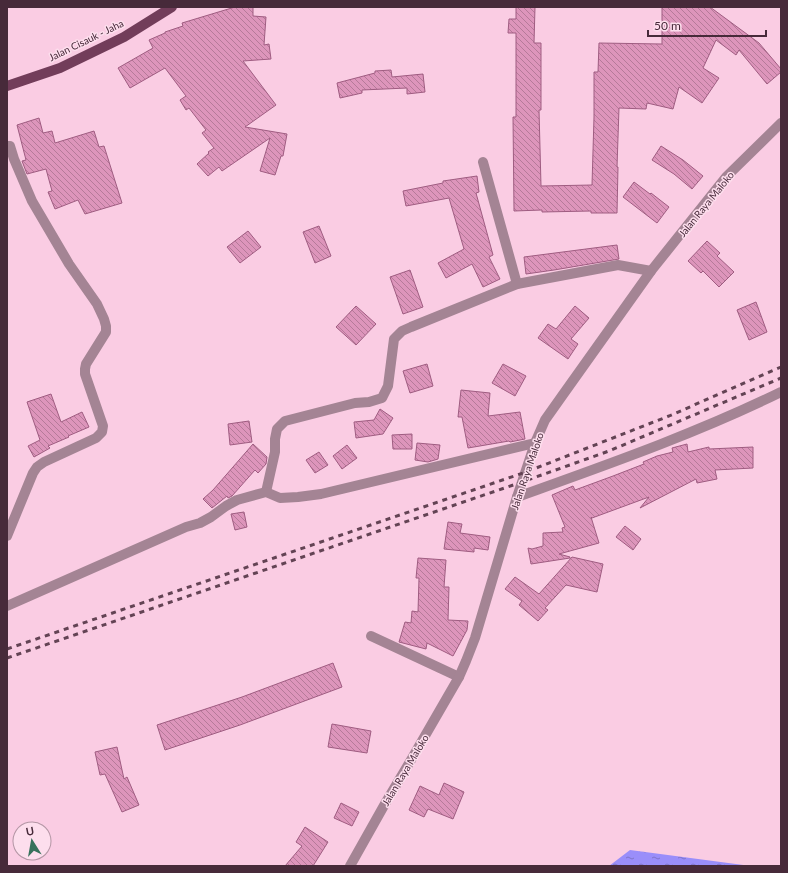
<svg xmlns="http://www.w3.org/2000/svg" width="788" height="873" viewBox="0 0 788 873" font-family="Lato,sans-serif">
  <defs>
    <pattern id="water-ripples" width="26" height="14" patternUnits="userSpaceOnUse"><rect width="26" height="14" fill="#9a8efa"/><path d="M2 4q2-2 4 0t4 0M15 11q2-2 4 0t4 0" fill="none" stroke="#7f74cb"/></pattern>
    <pattern id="building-back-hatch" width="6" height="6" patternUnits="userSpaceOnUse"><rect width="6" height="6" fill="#dd95bb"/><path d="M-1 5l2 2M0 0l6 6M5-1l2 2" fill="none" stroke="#b57a99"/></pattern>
  </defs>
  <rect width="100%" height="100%" fill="#facce3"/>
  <polygon fill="url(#water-ripples)" points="630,850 751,866 609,866"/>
  <g fill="url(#building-back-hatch)" stroke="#9f5c81">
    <polygon points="235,7 253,7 253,16 266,17 264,45 269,44 271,59 243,61 276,105 245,127 287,134 283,156 281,156 275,175 260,171 270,138 222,171 219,167 208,176 197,164 209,153 208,152 214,148 202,133 206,130 189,108 186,110 180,100 186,96 165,68 130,88 118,68 153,48 149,40 165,33 165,32 183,26 182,23"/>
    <polygon points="516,7 535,7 534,43 541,43 541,110 539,110 541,186 592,185 594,117 594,72 598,72 599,43 662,44 662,7 710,7 759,43 781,69 781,72 767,84 739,50 736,55 716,40 703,68 719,78 702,103 679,87 673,109 647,103 646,109 619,108 617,167 618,167 617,213 591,213 591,211 542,212 542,210 514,211 513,117 516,117 516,33 508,33 509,19 516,19"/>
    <polygon points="391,70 392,77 423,74 425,92 407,94 407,88 362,90 362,93 340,98 337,83 375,73 375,71"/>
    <polygon points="39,118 43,133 52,131 55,143 94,131 99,147 104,146 122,203 85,214 78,200 55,209 48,192 52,191 46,169 27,174 22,161 26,160 17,125"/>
    <polygon points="661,146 683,160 703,176 692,189 674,174 652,160"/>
    <polygon points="477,176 479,192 476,193 493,255 489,257 500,279 483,287 472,264 446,278 438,263 464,249 449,198 406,206 403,191 443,183 443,181"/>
    <polygon points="634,182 650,194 651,193 669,207 657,223 623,197"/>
    <polygon points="319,226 331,256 315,263 303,232"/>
    <polygon points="248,231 261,247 240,263 227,247"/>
    <polygon points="707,241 720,253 717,256 734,272 719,287 703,271 701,273 688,261"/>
    <polygon points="617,245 619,259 554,270 526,274 524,257"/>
    <polygon points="410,270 423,307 403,314 390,277"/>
    <polygon points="756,302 767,332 749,340 737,310"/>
    <polygon points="356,306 376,324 356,345 336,327"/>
    <polygon points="575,306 589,318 571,339 578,344 568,359 538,338 548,324 556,329"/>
    <polygon points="427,364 433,386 410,393 403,371"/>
    <polygon points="503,364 526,376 515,396 492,383"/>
    <polygon points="461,390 490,393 488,416 520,412 525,439 510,442 509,441 468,448 462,417 458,417"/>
    <polygon points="51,394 61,422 82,412 89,427 68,436 69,437 48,446 50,448 34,457 28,446 40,440 27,402"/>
    <polygon points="380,409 393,418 383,434 356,438 354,422 374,420"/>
    <polygon points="249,421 252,442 230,445 228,424"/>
    <polygon points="412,434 412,449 393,449 392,435"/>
    <polygon points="417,443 440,445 438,459 428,462 415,460"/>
    <polygon points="253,444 267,457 266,464 258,473 255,470 232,496 228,498 227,496 212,508 203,499 213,490"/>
    <polygon points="687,444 688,452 709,447 709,449 753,447 753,468 715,470 717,479 697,483 696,479 640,508 649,497 592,518 591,517 599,543 559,554 570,557 570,558 531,564 528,548 532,549 543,546 543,533 563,532 562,528 565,527 552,495 573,486 575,490 613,476 644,464 643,462 657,456 673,452 672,448"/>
    <polygon points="347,445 357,458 342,469 333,456"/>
    <polygon points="319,452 328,465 315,473 306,460"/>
    <polygon points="244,512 247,527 235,530 231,514"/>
    <polygon points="448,522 462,524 460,533 490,537 488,550 474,548 474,552 444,549"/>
    <polygon points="625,526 641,539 633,550 616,537"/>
    <polygon points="572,557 603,564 597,592 566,585 545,608 548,610 538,621 519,605 522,601 505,589 515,577 539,594"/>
    <polygon points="418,558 446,560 444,587 449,587 448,620 468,621 467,630 453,656 427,643 426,649 399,642 405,622 411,623 412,611 418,612 419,578 416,578"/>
    <polygon points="333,663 342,687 240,725 165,750 157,725 242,697"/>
    <polygon points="332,724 371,731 367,753 328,747"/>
    <polygon points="117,747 124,779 127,777 139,805 122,812 105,774 100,775 95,752"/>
    <polygon points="444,783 464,792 453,819 428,809 424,817 409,810 420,786 439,795"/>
    <polygon points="341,803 359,812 352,826 334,818"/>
    <polygon points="305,827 328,842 313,866 285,866 302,846 296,842"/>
  </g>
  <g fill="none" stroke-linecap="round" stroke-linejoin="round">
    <g stroke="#a48494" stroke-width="10">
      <polyline points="7,146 10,146 14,159 32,201 69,264 97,304 104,319 106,326 106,332 86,364 85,369 85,374 103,426 102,432 96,438 44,462 37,467 33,473 7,536"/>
      <polyline points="483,162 517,284"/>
      <polyline points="266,492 275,452 275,439 277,429 285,421 355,403 369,402 382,398 388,386 394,339 402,331 411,327 517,284 618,265 651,271"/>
      <path d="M517 497C606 465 695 434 781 392"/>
      <polyline points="7,606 186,527 200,523 211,517 226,506 237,500 266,492 280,498 298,497 321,494 535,443"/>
      <polyline points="371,636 459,677"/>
      <polyline points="350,866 386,802 411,760 459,677 466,661 475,638 517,497 535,443 545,420 562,396 651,271 726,177 781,123"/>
    </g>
    <polyline stroke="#723d5a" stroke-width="10" points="7,86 60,68 124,37 172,7"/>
    <g stroke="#634354" stroke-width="3" stroke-dasharray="5 5" stroke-linecap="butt">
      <polyline points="7,649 526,472 669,416 781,367"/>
      <polyline points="7,658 522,482 609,451 781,378"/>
    </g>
  </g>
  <g text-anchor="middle" stroke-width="3" stroke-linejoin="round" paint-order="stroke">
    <g font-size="10" fill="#472a3a" stroke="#fddeed">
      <text transform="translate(86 40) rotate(-26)" y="4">Jalan Cisauk - Jaha</text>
      <text transform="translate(706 204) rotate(-51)" y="4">Jalan Raya Maloko</text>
      <text transform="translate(527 471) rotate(-71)" y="4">Jalan Raya Maloko</text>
      <text transform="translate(405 770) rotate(-59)" y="4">Jalan Raya Maloko</text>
    </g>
  </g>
  <rect width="788" height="873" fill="none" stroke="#472a3a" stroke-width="16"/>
  <g transform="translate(32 841) rotate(349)"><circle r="19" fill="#fddeed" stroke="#b496a5"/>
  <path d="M0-3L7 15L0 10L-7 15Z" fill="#37725c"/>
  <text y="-6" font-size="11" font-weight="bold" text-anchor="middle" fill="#472a3a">U</text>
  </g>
  <path d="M648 30v6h118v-6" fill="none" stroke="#472a3a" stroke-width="2"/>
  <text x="654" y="30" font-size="12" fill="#472a3a" stroke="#fddeed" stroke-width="3" paint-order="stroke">50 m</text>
</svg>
